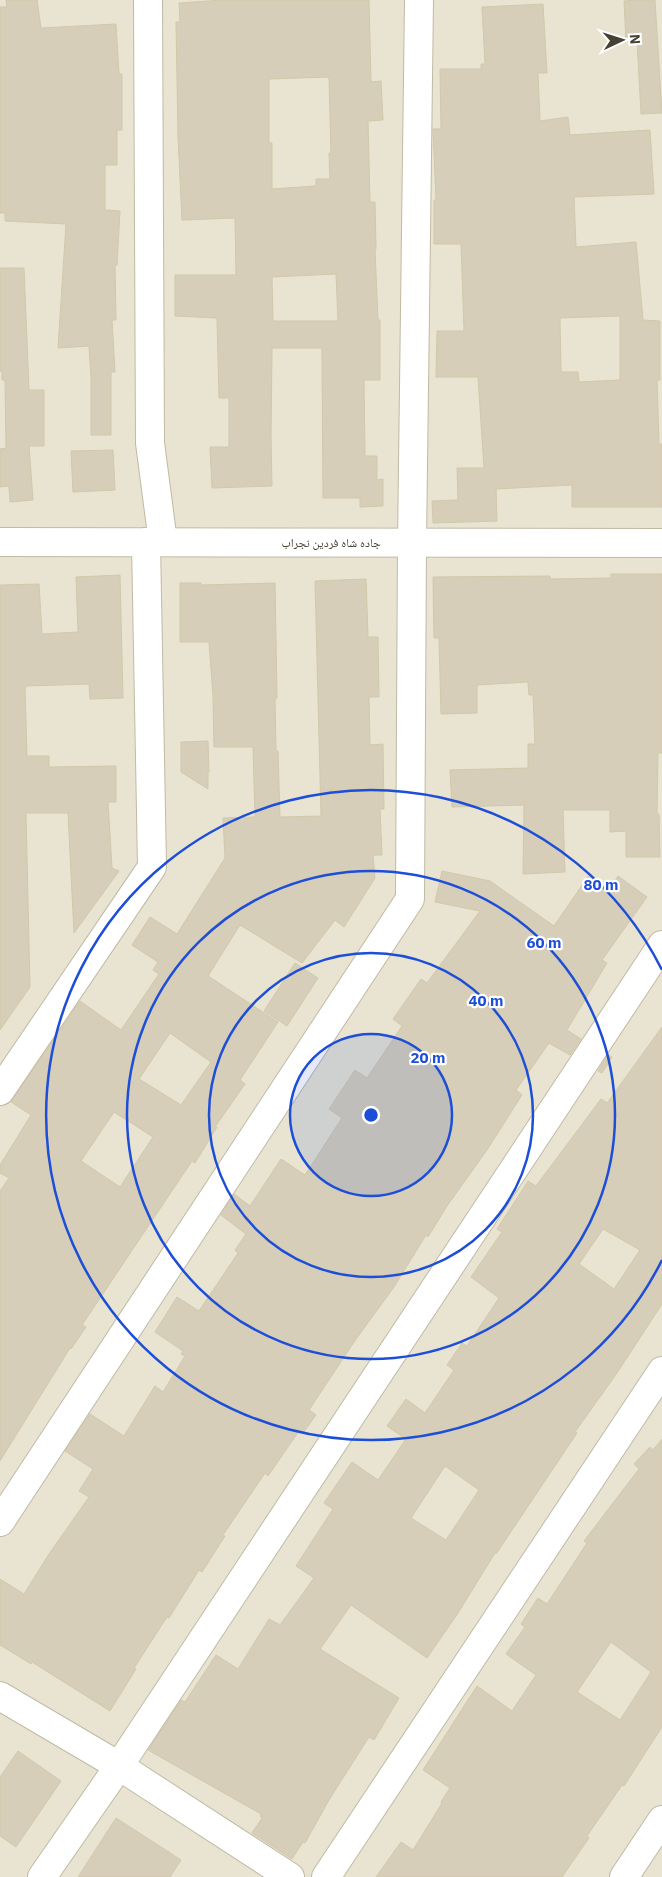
<svg xmlns="http://www.w3.org/2000/svg" width="662" height="1877" viewBox="0 0 662 1877" font-family="'IBM Plex Sans','Noto Naskh Arabic',sans-serif">
  <rect width="100%" height="100%" fill="#f4f1e3"/>
  <rect fill="#e8e4d1" x="0" y="0" width="662" height="1877"/>
  <g fill="#d6ceb8" stroke="#d2c8aa" fill-rule="evenodd">
    <polygon points="6,0 37,0 41,28 116,24 119,74 122,74 122,130 117,130 117,165 105,165 105,210 120,211 117,265 115,265 116,320 112,320 115,372 111,372 111,435 91,435 91,378 89,346 58,348 66,224 5,221 5,213 0,213 0,7 7,7"/>
    <path d="M223 0H369L371 82 381 81 383 120 368 121 370 202H375L376 249H375L378 320H380V380H364L365 456H377V480L383 479V506L360 507V498H323L322 348H272L271 437 272 486 212 488 210 447H229V398H219L217 318 175 316V275H236L235 218 182 220 178 136 176 22H180L179 3ZM329 77 331 153H329L330 179H316V186L272 189V143H269V79ZM336 274 338 321H273L272 277Z"/>
    <polygon points="636,0 655,0 662,113 641,114 637,40 626,41 624,1"/>
    <path d="M543 4 547 73H538L540 121 568 117 570 135 650 130 654 194 574 197 576 247 636 242 643 320 660 321V380H657L659 444H662V507H572V485L496 489 497 521 433 523 432 501 458 500 457 468H484L478 377H436L437 331H464L461 244H434V200H436L433 129H441L440 69H481V64H485L482 7ZM620 316V380L579 382 578 372H561L560 318Z"/>
    <polygon points="0,268 24,268 29,390 44,390 44,446 29,446 33,500 10,502 9,486 0,487 0,449 6,448 5,380 2,380 2,371 0,371"/>
    <polygon points="113,450 115,490 73,492 71,451"/>
    <polygon points="611,574 662,574 662,753 658,753 657,814 659,814 660,857 626,857 626,831 610,832 610,810 563,810 565,872 523,874 524,805 452,807 450,770 528,768 528,744 535,744 533,695 529,695 528,682 477,685 477,713 441,714 439,638 434,638 433,577 550,576 550,579 611,578"/>
    <polygon points="120,575 123,698 90,699 89,684 26,686 25,690 27,756 49,756 49,767 116,766 116,802 108,802 112,868 119,871 74,933 68,813 26,813 30,987 0,1030 0,585 39,584 42,634 78,632 76,577"/>
    <path d="M366 579 368 637H378L379 697H369L370 745 383 744 384 809H380L382 855H373L375 878 344 927 335 920 302 963 240 925 208 976 278 1022 240 1080 245 1084 215 1127H217L195 1163 192 1161 82 1325 86 1327 71 1349 70 1348 0 1461V1191L9 1178 0 1173V1165L31 1115 11 1102 80 1001 121 1030 159 974 153 970 158 962 132 945 150 917 177 934 225 858 223 818 255 817 253 747H214L213 696 209 642H180V583H201V585L275 583 277 698H275L276 751H278L280 817 321 816 315 581ZM170 1033 211 1062 181 1105 139 1079ZM114 1112 153 1137 120 1187 81 1161Z"/>
    <polygon points="208,741 209,772 208,772 208,789 181,772 181,742"/>
    <polygon points="442,871 490,881 554,926 589,875 609,889 618,876 647,897 602,960 607,963 567,1030 581,1039 570,1055 549,1043 516,1090 522,1095 487,1150 447,1206 428,1237 426,1235 394,1287 356,1339 309,1410 316,1415 303,1433 299,1431 268,1476 265,1473 223,1535 225,1536 202,1572 199,1570 169,1618 167,1617 134,1668 136,1669 110,1711 32,1662 31,1664 0,1645 0,1579 24,1594 49,1554 89,1497 79,1491 93,1469 65,1451 90,1414 124,1436 155,1386 163,1392 185,1356 181,1354 183,1351 155,1332 177,1297 199,1311 238,1253 235,1250 246,1234 221,1215 234,1194 250,1206 281,1159 305,1175 342,1118 329,1109 355,1070 367,1078 402,1026 393,1019 421,979 427,983 480,911 435,902"/>
    <polygon points="295,963 318,978 287,1026 264,1011"/>
    <path d="M662 1027V1304L617 1373 575 1432 577 1433 496 1554 495 1553 458 1613 427 1658 351 1605 320 1649 399 1698 374 1740 369 1737 329 1800 305 1843 303 1842 292 1859 252 1833 262 1818 260 1816 261 1814 148 1750 181 1700 185 1702 216 1655 238 1669 269 1619 280 1625 314 1578 296 1566 333 1509 324 1503 352 1462 378 1480 406 1439 387 1426 406 1399 425 1413 454 1370 447 1365 462 1343 467 1346 499 1298 471 1277 502 1232 497 1229 528 1181 536 1186 601 1099 607 1103ZM603 1229 640 1250 614 1289 579 1264ZM445 1466 479 1490 446 1540 411 1518Z"/>
    <polygon points="608,1055 612,1057 602,1073 598,1071"/>
    <path d="M662 1439V1727L624 1786 622 1785 587 1836 589 1838 562 1877H376L401 1842 413 1850 442 1803 441 1802 450 1788 423 1770 477 1686 512 1711 536 1675 506 1654 525 1627 521 1624 538 1598 547 1604 587 1543 584 1541 639 1469 634 1464 650 1447 653 1450ZM611 1642 651 1672 620 1720 577 1692Z"/>
    <polygon points="18,1751 61,1781 16,1847 0,1836 0,1777"/>
    <polygon points="116,1818 181,1860 170,1877 78,1877"/>
  </g>
  <g fill="none" stroke-linecap="round" stroke-linejoin="round">
    <g stroke="#c0baa5" stroke-width="30">
      <g id="minor">
        <polyline points="148,0 150,443 163,542"/>
        <polyline points="0,542 662,543"/>
        <polyline points="0,1091 152,867 146,542"/>
        <polyline points="0,1522 410,899 412,543 419,0"/>
        <polyline points="0,1696 119,1766 290,1877"/>
        <polyline points="42,1877 119,1766 662,945"/>
        <polyline points="326,1877 662,1371"/>
        <polyline points="624,1877 662,1820"/>
      </g>
    </g>
    <use href="#minor" stroke="#fff" stroke-width="28"/>
  </g>
  <circle cx="371" cy="1115" r="81" fill="#1d4ed8" fill-opacity=".12"/>
  <g fill="none" stroke="#1d4ed8" stroke-width="2.5">
    <circle cx="371" cy="1115" r="81"/>
    <circle cx="371" cy="1115" r="162"/>
    <circle cx="371" cy="1115" r="244"/>
    <path d="M662 1260A325 325 0 1 1 662 970"/>
  </g>
  <g text-anchor="middle" stroke-width="4.5" stroke-linejoin="round" paint-order="stroke">
    <g font-size="12" fill="#464133" stroke="#fff">
      <text x="331" y="547">جاده شاه فردین نجراب</text>
    </g>
  </g>
  <circle cx="371" cy="1115" r="8" fill="#1d4ed8" stroke="#fff" stroke-width="2.5"/>
  <g font-size="15" text-anchor="middle" font-weight="bold" fill="#1d4ed8" stroke="#fff" stroke-width="4.5" stroke-linejoin="round" paint-order="stroke">
    <text x="601" y="890">80 m</text>
    <text x="544" y="948">60 m</text>
    <text x="486" y="1006">40 m</text>
    <text x="428" y="1063">20 m</text>
  </g>
  <g transform="translate(622 40) rotate(86)" stroke="#ffffff" stroke-width="4" paint-order="stroke">
  <path d="M0-4L9 19L0 12L-9 19Z" fill="#464133"/>
  <text y="-8" font-size="14" font-weight="bold" text-anchor="middle" fill="#464133">N</text>
  </g>
</svg>
